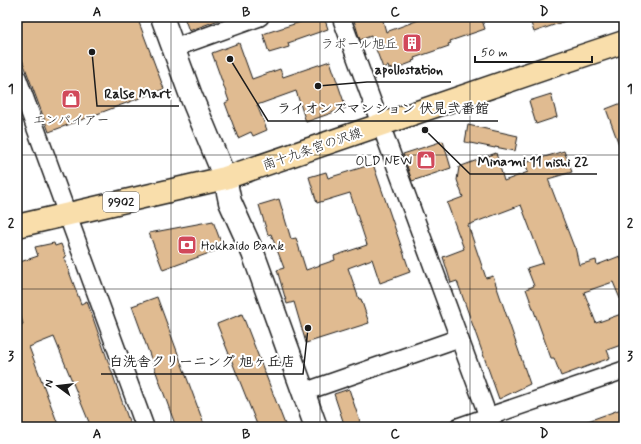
<svg xmlns="http://www.w3.org/2000/svg" width="641" height="444" viewBox="0 0 641 444" font-family="Mynerve,'Klee One',sans-serif">
  <rect width="100%" height="100%" fill="#fff"/>
  <filter id="ink" filterUnits="userSpaceOnUse"><feTurbulence type="fractalNoise" baseFrequency=".025" numOctaves="2"/><feDisplacementMap in="SourceGraphic" scale="8" xChannelSelector="R" yChannelSelector="G"/><feConvolveMatrix kernelMatrix="1 2 1 2 8 2 1 2 1" color-interpolation-filters="sRGB"/></filter>
  <g filter="url(#ink)">
    <g fill="#e0bb91" stroke="#1c1c1c">
      <polygon points="33,17 137,17 164,89 49,132 17,46 17,23"/>
      <polygon points="184,17 224,17 224,18 189,31"/>
      <polygon points="316,17 324,17 328,29 288,43 289,47 269,53 263,34"/>
      <polygon points="353,17 382,17 386,32 427,17 481,17 485,29 450,41 451,43 448,44 449,46 414,58 415,60 412,61 413,62 392,70 392,68 389,69 388,66 383,68 371,36 360,40"/>
      <polygon points="529,17 570,17 571,19 534,32"/>
      <polygon points="239,43 252,79 280,69 283,77 330,61 346,108 306,122 296,91 257,105 267,130 253,136 251,132 238,138 225,103 229,101 212,53"/>
      <polygon points="551,94 557,117 536,124 529,101"/>
      <polygon points="624,102 624,153 622,153 606,109"/>
      <polygon points="468,125 518,136 515,151 495,147 495,148 465,142"/>
      <polygon points="443,141 451,168 412,181 403,154"/>
      <polygon points="564,151 572,172 548,179 574,247 575,247 579,265 596,260 597,265 620,256 624,266 624,308 613,282 584,292 596,323 624,313 624,344 607,350 610,358 561,376 554,358 551,358 526,289 534,286 527,268 543,263 521,205 468,225 486,278 493,276 530,384 499,399 457,281 451,283 443,257 464,249 447,203 463,197 457,180 459,167 496,153 504,181 528,172 525,163"/>
      <polygon points="373,164 410,272 380,283 372,259 348,268 359,299 361,299 369,323 306,343 294,302 287,304 277,270 284,268 271,234 268,235 259,205 279,199 291,239 296,238 306,270 335,260 334,256 367,245 350,193 317,203 309,177 326,172 328,178"/>
      <polygon points="213,221 223,248 163,270 149,233"/>
      <polygon points="54,243 55,246 61,244 66,257 64,258 81,304 87,301 131,427 91,427 54,337 29,347 59,427 17,427 17,317 19,317 21,325 23,324 17,303 17,263 38,256 35,247"/>
      <polygon points="157,297 205,427 176,427 132,306"/>
      <polygon points="242,314 286,427 258,427 217,324"/>
      <polygon points="349,389 357,413 362,427 345,427 334,394"/>
      <polygon points="624,408 624,427 577,427 577,425"/>
    </g>
    <g fill="none" stroke-linecap="round" stroke-linejoin="round">
      <g stroke="#1c1c1c" stroke-width="20">
        <g id="street">
          <polyline points="341,17 492,427"/>
          <polyline points="174,48 260,17"/>
          <polyline points="17,77 145,427"/>
          <polyline points="304,392 459,338"/>
          <polyline points="458,427 624,370"/>
        </g>
      </g>
      <g stroke="#1c1c1c" stroke-width="25">
        <polyline id="secondary" points="162,17 191,96 225,178 230,202 253,253 316,427"/>
      </g>
      <g stroke="#1c1c1c" stroke-width="25">
        <polyline id="primary" points="17,226 225,178 558,64 624,42"/>
      </g>
      <use href="#street" stroke="#fff" stroke-width="17"/>
      <use href="#secondary" stroke="#fff" stroke-width="22"/>
      <use href="#primary" stroke="#f9deab" stroke-width="22"/>
    </g>
  </g>
  <path fill="none" stroke="#1c1c1c" stroke-width="1" stroke-opacity="0.55" d="M171 17V427M320 17V427M470 17V427M17 155H624M17 289H624"/>
  <defs>
    <g id="building-square" transform="scale(1)"><rect x="-9" y="-9" width="18" height="18" rx="4" fill="#d1495b" stroke="#fff"/><path d="M-4-6H4V6H1V3H-1V6H-4ZM-2.5-4.3h1.7v1.8h-1.7ZM.8-4.3h1.7v1.8H.8ZM-2.5-1h1.7V.8h-1.7ZM.8-1h1.7V.8H.8Z" fill="#fff"/></g>
    <g id="shop-square" transform="scale(1)"><rect x="-9" y="-9" width="18" height="18" rx="4" fill="#d1495b" stroke="#fff"/><path d="M-5-2.5h2.3a2.7 3.5 0 0 1 5.4 0H5L5.5 6h-11ZM-1.5-2.5h3a1.5 2.3 0 0 0-3 0Z" fill="#fff"/></g>
    <g id="bank-square" transform="scale(1)"><rect x="-9" y="-9" width="18" height="18" rx="4" fill="#d1495b" stroke="#fff"/><path d="M-6-4H6V4H-6ZM0-2.3a2.3 2.3 0 1 0 0 4.6a2.3 2.3 0 1 0 0-4.6Z" fill="#fff"/></g>
  </defs>
  <g fill-rule="evenodd">
    <use href="#building-square" x="412" y="43"/>
    <use href="#shop-square" x="71" y="99"/>
    <use href="#shop-square" x="426" y="160"/>
    <use href="#bank-square" x="187" y="245"/>
  </g>
  <g text-anchor="middle" stroke-width="4" stroke-linejoin="round" paint-order="stroke">
    <rect fill="#fff" stroke="#606060" stroke-width="1" x="103" y="192" width="36" height="20" rx="3"/>
    <g font-size="12" font-weight="bold" fill="#1c1c1c">
      <text x="121" y="206">9902</text>
    </g>
    <g font-size="13" fill="#1c1c1c" stroke="#fff" text-anchor="end">
      <text x="398" y="48">ラポール旭丘</text>
      <text x="71" y="124" text-anchor="middle">エンパイアー</text>
      <text x="412" y="165">OLD NEW</text>
      <text x="201" y="250" text-anchor="start">Hokkaido Bank</text>
    </g>
    <g font-size="13" fill="#1c1c1c" stroke="#fff">
      <text transform="translate(312 148) rotate(-19)" y="5">南十九条宮の沢線</text>
    </g>
  </g>
  <path fill="none" stroke="#1c1c1c" stroke-width="1.5" d="M318 86L367 82H451M92 52L97 106H179M230 59L268 121H498M425 130L470 174H597M308 328L303 374H101"/>
  <g fill="#1c1c1c" stroke="#fff" stroke-width="1.5">
    <circle cx="318" cy="86" r="4"/>
    <circle cx="92" cy="52" r="4"/>
    <circle cx="230" cy="59" r="4"/>
    <circle cx="425" cy="130" r="4"/>
    <circle cx="308" cy="328" r="4"/>
  </g>
  <g font-size="14" text-anchor="middle" font-weight="bold" fill="#1c1c1c" stroke="#fff" stroke-width="4" stroke-linejoin="round" paint-order="stroke">
    <text x="409" y="74">apollostation</text>
    <text x="138" y="98">Ralse Mart</text>
    <text x="383" y="113">ライオンズマンション 伏見弐番館</text>
    <text x="533" y="166">Minami 11 nishi 22</text>
    <text x="202" y="366">白洗舎クリーニング 旭ヶ丘店</text>
  </g>
  <rect width="641" height="444" fill="none" stroke="#fff" stroke-width="44"/>
  <g transform="translate(58 386) rotate(285)" stroke="#ffffff" stroke-width="3" paint-order="stroke">
  <path d="M0-3L7 15L0 10L-7 15Z" fill="#1c1c1c"/>
  <text y="-6" font-size="11" font-weight="bold" text-anchor="middle" fill="#1c1c1c">N</text>
  </g>
  <path d="M475 56v6h117v-6" fill="none" stroke="#1c1c1c" stroke-width="2"/>
  <text x="481" y="56" font-size="12" fill="#1c1c1c" stroke="#ffffff" stroke-width="3" paint-order="stroke">50 m</text>
  <rect x="22" y="22" width="597" height="400" fill="none" stroke="#1c1c1c" stroke-width="1.5"/>
  <g font-size="13" text-anchor="middle" font-weight="bold" fill="#1c1c1c">
    <text x="97" y="16">A</text>
    <text x="246" y="16">B</text>
    <text x="395" y="16">C</text>
    <text x="544" y="16">D</text>
    <text x="11" y="93">1</text>
    <text x="630" y="93">1</text>
    <text x="11" y="227">2</text>
    <text x="630" y="227">2</text>
    <text x="11" y="360">3</text>
    <text x="630" y="360">3</text>
    <text x="97" y="438">A</text>
    <text x="246" y="438">B</text>
    <text x="395" y="438">C</text>
    <text x="544" y="438">D</text>
  </g>
</svg>
